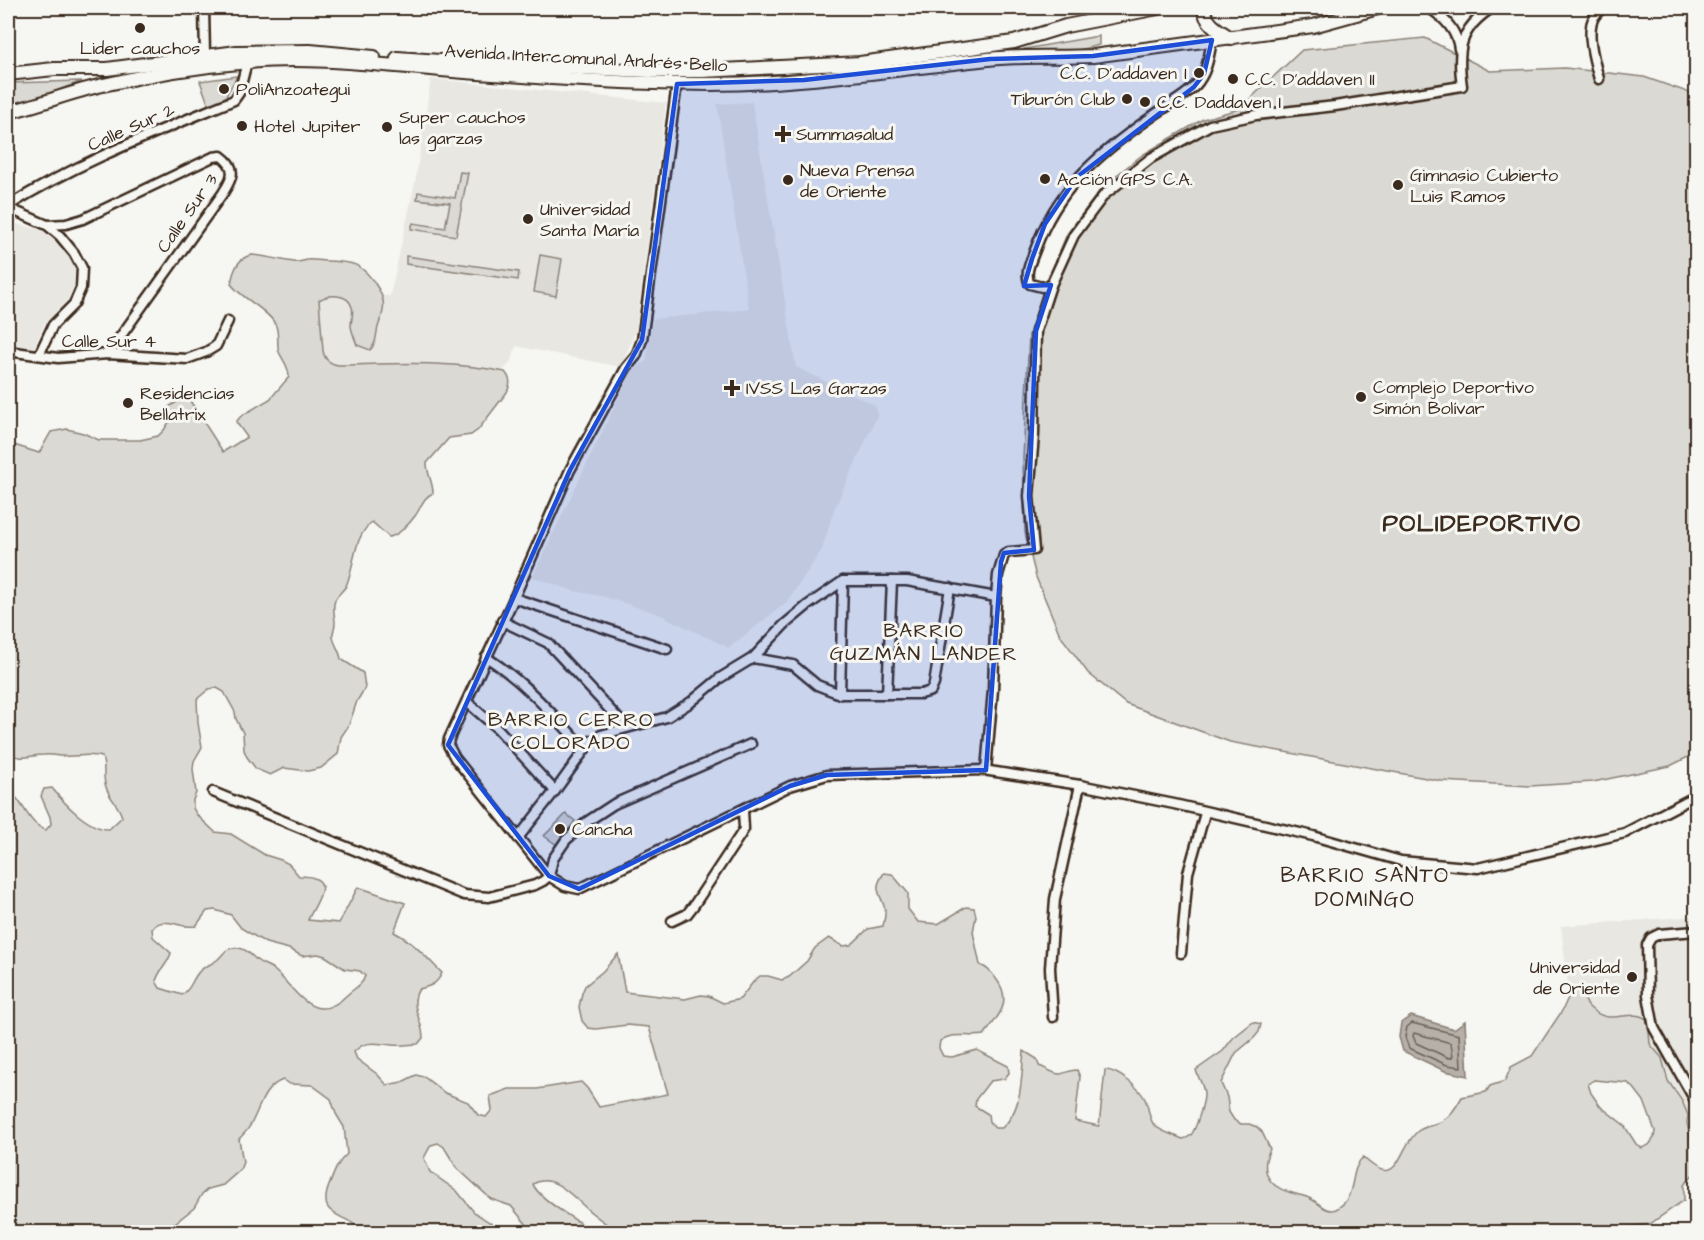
<svg xmlns="http://www.w3.org/2000/svg" width="1704" height="1240" viewBox="0 0 1704 1240" font-family="'Architects Daughter',sans-serif">
  <rect width="100%" height="100%" fill="#f6f6f2"/>
  <filter id="ink" filterUnits="userSpaceOnUse"><feTurbulence type="fractalNoise" baseFrequency=".0167" numOctaves="2"/><feDisplacementMap in="SourceGraphic" scale="12" xChannelSelector="R" yChannelSelector="G"/><feConvolveMatrix kernelMatrix="1 2 1 2 8 2 1 2 1" color-interpolation-filters="sRGB"/></filter>
  <g filter="url(#ink)">
    <g fill="#e8e7e2">
      <polygon points="431,79 666,103 636,329 621,367 516,346 510,363 501,373 315,372 319,295 390,296 415,183"/>
      <polygon points="752,102 796,367 875,405 878,414 834,510 822,550 787,602 729,648 658,614 605,597 574,591 532,577 631,372 646,361 653,319 749,309 717,104"/>
      <polygon points="8,222 42,230 68,250 75,266 74,286 67,303 58,313 45,322 34,348 8,346"/>
      <polygon points="1696,916 1696,1130 1635,1028 1573,1028 1561,926"/>
    </g>
    <g fill="#dad9d3" stroke="#8a8278" stroke-width="1.5" fill-rule="evenodd">
      <polygon points="1099,36 1099,45 1066,53 1026,53 1024,49"/>
      <polygon points="1425,38 1490,71 1565,68 1644,77 1696,95 1696,753 1670,766 1593,782 1530,786 1442,781 1230,742 1126,704 1088,673 1060,635 1036,577 1025,533 1023,459 1029,335 1048,279 1067,234 1104,185 1142,155 1203,119 1239,109 1302,50"/>
      <polygon points="237,76 225,98 209,106 200,81"/>
      <polygon points="82,81 43,96 8,106 8,83"/>
      <polygon points="460,172 468,173 456,236 411,229 413,223 445,228 450,203 417,199 418,192 455,198"/>
      <path d="M252 255C266 256 280 260 294 262 299 263 302 261 307 260 312 259 320 261 326 261 352 262 361 262 376 285 386 300 385 309 379 324 375 334 378 342 370 350L357 345C355 339 352 333 351 326 351 320 354 313 352 307 348 293 329 294 319 300L323 351C325 360 329 363 338 365 394 364 450 360 505 372 511 379 511 384 507 392L478 430 471 435 449 438 427 463C427 474 433 482 433 493 422 498 422 507 415 516 410 523 398 536 389 537L372 522C353 537 355 566 346 586 343 591 337 595 335 600 332 608 335 616 335 623 335 628 332 633 333 637 334 644 340 651 341 659L363 673 365 688 357 701 349 725 341 737 338 754 321 768 308 771 284 768 270 775 256 769 247 757 244 750 243 733 236 719 235 712 224 692 217 688 209 689 197 699 198 723 202 747 194 761 193 769 196 793 193 800V808L197 815 215 832 231 834 265 855 281 860 289 864 299 876C339 876 316 901 308 920L339 923 358 887 405 903 394 932C414 942 426 957 442 973 437 984 431 986 419 989 408 1006 423 1019 423 1038L418 1044C409 1044 400 1046 392 1045 377 1044 366 1039 354 1052L357 1059 377 1074 387 1085 402 1082 416 1075 424 1077 445 1093 468 1102 478 1115 486 1117 492 1110 490 1096 509 1089H537L581 1082 587 1088 599 1107 668 1094 649 1027 627 1025 596 1029 588 1028 582 1021 579 1007 582 993 585 986 603 971 618 954 625 992 685 999 701 995 709 996 723 1003 740 999 754 981 760 976H768L782 980 789 977 807 961 815 948 829 938 843 946 851 945 868 929 883 926C884 920 887 912 884 906 879 891 873 889 884 873L892 874 908 893V909L918 922 938 924 966 907 974 908 976 916 973 932 980 965C988 968 992 973 997 980 1013 1002 998 1017 984 1035 968 1038 954 1031 940 1041L939 1048 943 1056 952 1057 977 1050 1008 1066 1009 1073 1004 1079 990 1081 976 1099 975 1106 988 1114 989 1122 995 1128H1002C1023 1109 1021 1078 1024 1051L1037 1059 1039 1066C1046 1068 1053 1074 1060 1074 1066 1073 1070 1070 1077 1070L1080 1077 1075 1121 1099 1126 1105 1070C1117 1070 1139 1087 1145 1099 1149 1107 1148 1117 1154 1125 1161 1132 1174 1135 1183 1139 1187 1138 1189 1137 1191 1135 1196 1129 1205 1100 1204 1093 1203 1084 1198 1078 1196 1070L1223 1051 1233 1038 1253 1022 1261 1024 1259 1032 1254 1038 1236 1053 1221 1083 1227 1097 1229 1112 1234 1120 1241 1124H1249L1257 1127 1262 1132 1270 1149C1260 1169 1267 1186 1289 1192 1296 1195 1304 1195 1311 1199 1320 1203 1325 1213 1336 1209 1358 1198 1348 1171 1363 1157 1400 1193 1397 1148 1418 1131 1423 1127 1430 1126 1436 1124 1449 1119 1455 1109 1462 1097L1486 1092 1490 1086 1505 1081 1511 1067 1532 1056 1562 1011 1572 989H1581C1584 995 1585 1003 1589 1007 1611 1029 1630 1006 1648 1020L1650 1044 1662 1058 1668 1081 1682 1101 1688 1115 1687 1123 1692 1145 1696 1147V1171L1684 1185V1200L1650 1224 1628 1227 1618 1232H617C607 1224 596 1217 586 1208 572 1196 553 1172 533 1184 538 1199 580 1223 595 1232H533L511 1206 491 1199 456 1167 444 1147 438 1143 431 1145 424 1158 430 1172 457 1191 474 1212 504 1232H361C348 1211 314 1221 330 1183 335 1171 337 1163 347 1154L344 1127 336 1114 331 1099 312 1085 289 1084 283 1080C263 1087 260 1108 251 1124 248 1130 243 1135 239 1139L243 1162 240 1170 223 1185 208 1189 202 1194 194 1208 175 1223 179 1232H8V790C24 800 27 824 46 830L51 824 50 817 41 796 44 789 52 788C64 803 89 830 109 829L122 817C119 805 109 798 106 787 102 777 106 767 102 757 89 753 77 757 63 756 57 756 51 754 44 755 29 755 22 762 8 752V443L39 453 51 432 67 429 83 433 99 440H140L158 436 164 430 171 419 165 409 187 396 223 452 247 437 236 422 241 416 270 399 289 377C289 366 283 361 279 352 276 343 280 333 275 324 268 310 242 299 231 284 233 271 238 257 252 255ZM215 910 231 915 241 928 266 943 289 949 302 956 318 954 325 956 345 969 360 971 365 976C362 986 354 988 347 995 314 1028 298 991 274 970 270 966 263 965 258 961 251 956 246 947 235 948 234 948 228 949 227 950 223 953 220 958 217 960 211 965 203 966 198 973 192 980 191 989 182 995L160 988 156 981C159 970 168 964 171 953L153 937 152 929C163 914 179 929 196 926L207 911ZM1594 1080 1628 1083 1634 1088 1644 1101 1655 1131 1654 1138 1649 1145 1642 1148 1636 1144 1624 1125 1600 1106 1591 1093 1588 1084Z"/>
      <polygon points="540,255 562,259 556,296 534,292"/>
      <polygon points="406,256 519,272 518,280 406,264"/>
      <polygon points="566,814 575,821 557,845 544,836"/>
    </g>
    <polygon fill="#b6b0a9" stroke="#857a71" stroke-width="1.5" points="1411,1016 1454,1029 1465,1021 1468,1076 1445,1071 1403,1051 1399,1037 1401,1023"/>
    <g fill="none" stroke-linecap="round" stroke-linejoin="round">
      <g stroke="#6c6056" stroke-width="1.5">
        <polygon points="1412,1023 1459,1035 1461,1067 1447,1065 1409,1048 1405,1037 1407,1027"/>
        <polygon points="1414,1033 1451,1043 1453,1057 1449,1058 1416,1043 1413,1036"/>
      </g>
      <g stroke="#3b2a1e" stroke-width="13">
        <g id="street">
          <polyline points="204,8 205,55"/>
          <path d="M1429 8C1445 18 1457 31 1459 49"/>
          <path d="M1212 40C1209 57 1207 73 1195 86 1182 99 1164 107 1150 118 1098 154 1057 189 1035 250 1031 261 1024 274 1030 284L1042 287 1051 285 1074 235 1104 195 1151 158 1210 125 1256 115 1335 106 1462 86C1457 50 1459 29 1492 8"/>
          <path d="M1599 79C1595 64 1586 34 1593 19 1595 15 1599 11 1602 8"/>
          <polyline points="677,84 642,340 636,356 626,368 570,470 514,598 449,739 448,745 455,758 549,876 565,886 579,889 790,786 827,775 983,770 1080,785 1174,804 1313,836 1401,861 1478,868 1625,833 1696,796"/>
          <path d="M8 206C78 162 157 132 234 100L239 93 247 62"/>
          <polyline points="8,208 47,225 60,236 74,253 82,268 81,288 74,304 53,325 39,355"/>
          <path d="M47 225 66 224 83 219 213 157 221 156C238 168 232 179 223 193L108 354"/>
          <polyline points="8,351 58,358 108,354 187,359 206,352 216,346 228,321"/>
          <polyline points="843,581 840,694 921,694 931,691 934,684 950,588"/>
          <polyline points="996,597 998,575 1004,555 1009,552 1034,550 1029,496 1034,435 1036,331 1051,285"/>
          <polyline points="514,598 667,649"/>
          <polyline points="502,621 548,643 626,727"/>
          <path d="M486 657C525 682 554 716 585 749"/>
          <polyline points="753,658 784,625 808,605 843,581 907,581 996,597 993,690 986,770"/>
          <polyline points="887,694 892,581"/>
          <polyline points="467,702 498,729 555,791"/>
          <polyline points="213,792 464,895 489,897 535,885 543,881 549,876 553,859 566,840 588,821 614,804 751,744"/>
          <polyline points="518,838 555,791 591,741 601,735 667,717 691,702 720,678 753,658 793,665 817,685 840,694"/>
          <polyline points="672,921 687,914 694,905 741,834 744,829 743,810"/>
          <polyline points="1696,931 1659,934 1651,938 1647,945 1648,995 1654,1028 1696,1102"/>
          <polyline points="1181,953 1188,873 1205,813"/>
          <polyline points="1053,1017 1050,968 1055,899 1080,785"/>
        </g>
      </g>
      <g stroke="#3b2a1e" stroke-width="16">
        <g id="secondary">
          <path d="M1204 8C1205 23 1218 30 1231 38"/>
          <polyline points="397,58 483,64 650,71 703,71 860,63 1014,42 1066,26 1158,8"/>
          <polyline points="8,74 54,69 107,69 237,52 310,51 374,57"/>
          <path d="M8 112C40 105 70 92 103 85 150 74 200 66 249 62 312 56 378 65 441 70 530 77 620 84 710 84 803 84 896 69 988 59 1023 55 1058 58 1093 56L1313 26 1378 8"/>
        </g>
      </g>
      <use href="#street" stroke="#f6f6f2" stroke-width="8"/>
      <use href="#secondary" stroke="#f6f6f2" stroke-width="12"/>
    </g>
  </g>
  <path fill="#1d4ed8" fill-opacity="0.2" stroke="#1d4ed8" stroke-width="4.5" stroke-linejoin="round" d="M1212 40 1204 74 1194 87 1077 177 1045 224 1032 259 1024 286 1051 285 1036 331 1029 496 1034 550 1004 553 1001 562 986 770 827 775 790 786 579 889 549 876 448 745 570 470 642 340 677 84 804 80 990 59 1093 56Z"/>
  <g fill="#3b2a1e" stroke="#f6f6f2" stroke-width="2">
    <circle cx="140" cy="28" r="6"/>
    <circle cx="1199" cy="73" r="6"/>
    <circle cx="1233" cy="79" r="6"/>
    <circle cx="224" cy="89" r="6"/>
    <circle cx="1127" cy="99" r="6"/>
    <circle cx="1145" cy="102" r="6"/>
    <circle cx="242" cy="126" r="6"/>
    <circle cx="387" cy="127" r="6"/>
    <path d="M780 125h6v6h6v6h-6v6h-6v-6h-6v-6h6z"/>
    <circle cx="1045" cy="179" r="6"/>
    <circle cx="788" cy="180" r="6"/>
    <circle cx="1398" cy="185" r="6"/>
    <circle cx="528" cy="219" r="6"/>
    <path d="M729 379h6v6h6v6h-6v6h-6v-6h-6v-6h6z"/>
    <circle cx="1361" cy="397" r="6"/>
    <circle cx="128" cy="403" r="6"/>
    <circle cx="560" cy="829" r="6"/>
    <circle cx="1632" cy="977" r="6"/>
  </g>
  <g text-anchor="middle" stroke-width="6" stroke-linejoin="round" paint-order="stroke">
    <g font-size="18" fill="#3b2a1e" stroke="#f6f6f2" text-anchor="start">
      <text x="140" y="54" text-anchor="middle">Lider cauchos</text>
      <text x="1187" y="79" text-anchor="end">C.C. D'addaven I</text>
      <text x="1245" y="85">C.C. D'addaven II</text>
      <text x="236" y="95">PoliAnzoategui</text>
      <text x="1115" y="105" text-anchor="end">Tiburón Club</text>
      <text x="1157" y="108">C.C. Daddaven I</text>
      <text x="399" y="123">Super cauchos<tspan x="399" dy="21">las garzas</tspan></text>
      <text x="254" y="132">Hotel Jupiter</text>
      <text x="796" y="140">Summasalud</text>
      <text x="800" y="176">Nueva Prensa<tspan x="800" dy="21">de Oriente</tspan></text>
      <text x="1410" y="181">Gimnasio Cubierto<tspan x="1410" dy="21">Luis Ramos</tspan></text>
      <text x="1057" y="185">Acción GPS C.A.</text>
      <text x="540" y="215">Universidad<tspan x="540" dy="21">Santa María</tspan></text>
      <text x="1373" y="393">Complejo Deportivo<tspan x="1373" dy="21">Simón Bolívar</tspan></text>
      <text x="746" y="394">IVSS Las Garzas</text>
      <text x="140" y="399">Residencias<tspan x="140" dy="21">Bellatrix</tspan></text>
      <text x="572" y="835">Cancha</text>
      <text x="1620" y="973" text-anchor="end">Universidad<tspan x="1620" dy="21">de Oriente</tspan></text>
    </g>
    <g font-size="18" fill="#3b2a1e" stroke="#f6f6f2">
      <text transform="translate(586 58) rotate(3)" y="6">Avenida Intercomunal Andrés Bello</text>
      <text transform="translate(131 127) rotate(-24)" y="6">Calle Sur 2</text>
      <text transform="translate(187 213) rotate(-55)" y="6">Calle Sur 3</text>
      <text x="109" y="347">Calle Sur 4</text>
    </g>
    <g font-size="20" letter-spacing="1.5" fill="#3b2a1e" stroke="#f6f6f2">
      <text x="924" y="637">BARRIO<tspan x="924" dy="23">GUZMÁN LANDER</tspan></text>
      <text x="571" y="726">BARRIO CERRO<tspan x="571" dy="23">COLORADO</tspan></text>
    </g>
    <g font-size="21" letter-spacing="1.5" fill="#3b2a1e" stroke="#f6f6f2">
      <text x="1365" y="882">BARRIO SANTO<tspan x="1365" dy="24">DOMINGO</tspan></text>
    </g>
    <g font-size="24" font-weight="bold" letter-spacing="1.5" fill="#3b2a1e" stroke="#f6f6f2">
      <text x="1482" y="531">POLIDEPORTIVO</text>
    </g>
  </g>
  <rect width="1704" height="1240" fill="none" stroke="#f6f6f2" stroke-width="30"/>
  <rect x="15" y="15" width="1674" height="1210" fill="none" stroke="#3b2a1e" stroke-width="2" filter="url(#ink)"/>
</svg>
